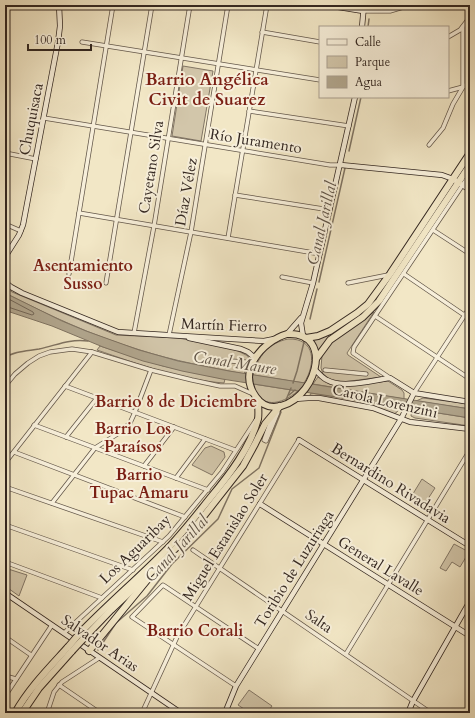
<svg xmlns="http://www.w3.org/2000/svg" width="475" height="718" viewBox="0 0 475 718" font-family="Cardo,serif">
  <rect width="100%" height="100%" fill="#f2e7c6"/>
  <filter id="stains"><feTurbulence type="fractalNoise" baseFrequency=".005" numOctaves="4"/><feColorMatrix values="0 0 0 0 .2 0 0 0 0 .09 0 0 0 0 .02 0 0 0 .5 -.17"/></filter>
  <radialGradient id="worn" r=".72"><stop offset=".6" stop-color="#630" stop-opacity="0"/><stop offset="1" stop-color="#630" stop-opacity=".3"/></radialGradient>
  <g fill="#d2c6aa" stroke="#827666">
    <polygon points="183,66 213,71 201,141 172,136"/>
    <path d="M5 287 12 292 116 335 178 338 232 348 248 356 249 360 244 374C209 367 174 361 140 350 93 336 48 315 5 293Z"/>
    <polygon points="374,312 347,353 348,355 381,377 343,382 329,379 323,374 321,368 322,355 331,342"/>
    <polygon points="339,328 340,330 328,339 318,350 312,338 326,336"/>
    <path d="M288 339C316 338 316 364 304 383L253 375C258 356 269 343 288 339Z"/>
    <path d="M100 346 163 366 225 379 224 383C181 380 138 364 97 350Z"/>
    <polygon points="318,377 328,383 342,386 388,381 402,390 404,393 404,399 313,384"/>
    <path d="M253 384 298 391C281 405 260 410 253 384Z"/>
    <polygon points="311,393 400,407 397,412 394,414 370,405 310,395"/>
    <polygon points="423,398 470,404 470,409 416,401"/>
    <polygon points="412,409 470,418 470,426 415,418 411,416"/>
    <polygon points="211,446 224,452 225,457 212,475 192,465 205,448"/>
    <polygon points="422,479 435,488 424,505 411,497"/>
    <polygon points="454,544 469,552 460,567 452,562 446,571 440,568"/>
    <polygon points="5,568 27,575 19,596 5,586"/>
    <polygon points="249,690 272,706 267,713 250,713 238,705"/>
  </g>
  <polygon fill="#b1a68e" stroke="#7f7362" points="5,293 62,321 86,331 139,350 178,361 229,371 470,409 470,418 222,379 182,371 143,361 103,347 52,326 7,311 5,310"/>
  <g fill="none" stroke-linecap="round" stroke-linejoin="round">
    <polyline stroke="#726658" stroke-width="1" points="5,297 33,312 34,314 32,315 5,306"/>
    <g stroke="#7f7362" stroke-width="1.5">
      <polyline points="368,27 369,19"/>
      <polyline points="349,151 361,97"/>
      <polyline points="319,282 345,168"/>
      <polyline points="310,319 317,289"/>
      <path d="M5 358C14 351 28 351 39 349 58 345 67 339 88 341"/>
      <polyline points="293,383 297,371 304,342"/>
      <polyline points="289,395 295,390"/>
      <polyline points="286,400 291,388"/>
      <polyline points="98,650 116,623 147,596 172,564 218,519 232,489 259,468 281,412"/>
    </g>
    <g stroke="#63574a" stroke-width="5">
      <g id="street">
        <polyline points="363,11 390,11 410,5"/>
        <polyline points="262,32 320,42"/>
        <polyline points="448,37 460,30 470,17"/>
        <polyline points="82,42 320,80"/>
        <polyline points="448,91 463,87 470,82"/>
        <polyline points="249,111 349,126"/>
        <polyline points="44,118 330,165 341,165"/>
        <polyline points="429,145 443,128 453,104 463,87 463,27"/>
        <polyline points="5,153 36,159"/>
        <polyline points="235,195 330,210"/>
        <polyline points="79,213 320,254"/>
        <polyline points="5,224 21,231"/>
        <polyline points="433,230 470,254"/>
        <polyline points="228,238 267,5"/>
        <polyline points="69,274 113,5"/>
        <polyline points="404,274 470,319"/>
        <polyline points="282,277 313,283"/>
        <polyline points="106,283 152,5"/>
        <polyline points="348,283 388,275"/>
        <polyline points="375,316 470,379"/>
        <polyline points="134,333 154,226 190,5"/>
        <polyline points="169,335 191,232 228,5"/>
        <polyline points="216,360 245,362"/>
        <polyline points="325,370 366,374"/>
        <polyline points="390,378 353,353 354,347 470,174"/>
        <polyline points="5,386 15,374 28,363 39,356 50,352 72,349 92,352 151,370 192,380 220,386 235,386 253,394"/>
        <polyline points="65,386 235,450"/>
        <polyline points="414,393 470,307"/>
        <polyline points="272,418 264,440 266,441 278,412 276,411"/>
        <polyline points="34,425 208,490"/>
        <polyline points="66,437 97,398"/>
        <polyline points="14,452 185,517"/>
        <polyline points="5,463 92,352"/>
        <polyline points="144,466 174,427"/>
        <polyline points="176,478 205,439"/>
        <polyline points="5,487 163,542"/>
        <polyline points="52,503 95,448 119,433 130,423 135,412 151,370"/>
        <polyline points="5,525 133,570"/>
        <polyline points="193,550 431,713"/>
        <polyline points="5,562 102,598"/>
        <polyline points="64,633 169,536 222,472 256,420"/>
        <polyline points="5,637 31,655"/>
        <polyline points="346,654 470,450"/>
        <polyline points="5,676 16,679"/>
        <polyline points="59,685 100,713"/>
        <polyline points="236,686 132,617 163,585 259,649"/>
        <polyline points="5,696 52,625"/>
        <polyline points="47,713 54,692 62,682 99,658"/>
        <polyline points="142,713 177,637 299,440"/>
      </g>
    </g>
    <g stroke="#332721" stroke-width="6">
      <g id="secondary">
        <polyline points="326,5 363,11"/>
        <polyline points="362,27 364,5"/>
        <polyline points="341,165 442,175 453,179 470,190"/>
        <polyline points="5,257 19,235 23,225 58,42 60,26 59,5"/>
        <polyline points="5,282 11,287 22,293 118,332 264,341 274,339"/>
        <polyline points="287,334 301,318"/>
        <polyline points="303,336 301,323 313,283 355,97"/>
        <polyline points="189,338 241,349 248,352 255,358"/>
        <path d="M315 370C319 373 322 378 327 380 342 389 373 380 390 378L414 393 470 402"/>
        <polyline points="295,399 308,398 319,398 373,408 410,422 470,429"/>
        <polyline points="299,440 470,546"/>
        <polyline points="260,504 470,636"/>
        <polyline points="5,593 181,713"/>
        <polyline points="225,713 236,686 401,419 414,393"/>
        <polyline points="408,713 413,701 470,601"/>
      </g>
    </g>
    <g stroke="#332721" stroke-width="8">
      <g id="highway">
        <path d="M287 334C337 331 315 405 274 407 267 407 260 403 256 397 237 371 261 342 287 334Z"/>
        <polyline points="306,338 318,336 330,331 357,313 368,304 390,274 470,153"/>
        <polyline points="316,359 330,340 363,317 379,301 470,165"/>
        <path d="M80 633C109 603 141 576 170 546 185 530 198 513 211 497 230 474 250 448 258 419 259 413 258 407 258 400"/>
        <polyline points="85,637 111,610 169,555 188,536 243,466 255,444 265,424 280,406"/>
        <polyline points="89,651 148,579"/>
        <path d="M15 713C29 688 49 668 68 647"/>
        <polyline points="22,713 39,688 72,651"/>
      </g>
    </g>
    <use href="#street" stroke="#f7efda" stroke-width="3.5"/>
    <use href="#secondary" stroke="#f7efda" stroke-width="4.5"/>
    <use href="#highway" stroke="#f2e7c6" stroke-width="6"/>
    <g stroke="#332721" stroke-width="8" stroke-linecap="butt">
      <g id="highway-bridge">
        <polyline points="68,647 80,633"/>
        <polyline points="72,651 85,637"/>
      </g>
    </g>
    <use href="#highway-bridge" stroke="#f2e7c6" stroke-width="6"/>
  </g>
  <g text-anchor="middle" stroke-width="4" stroke-linejoin="round" paint-order="stroke">
    <g font-size="15" fill="#332721" stroke="#f7efda">
      <text transform="translate(31 119) rotate(-79)" y="5">Chuquisaca</text>
      <text transform="translate(256 141) rotate(9)" y="5">Río Juramento</text>
      <text transform="translate(151 167) rotate(-81)" y="5">Cayetano Silva</text>
      <text transform="translate(186 192) rotate(-80)" y="5">Díaz Vélez</text>
      <text transform="translate(224 325) rotate(2)" y="5">Martín Fierro</text>
      <text transform="translate(385 401) rotate(13)" y="5">Carola Lorenzini</text>
      <text transform="translate(391 483) rotate(32)" y="5">Bernardino Rivadavia</text>
      <text transform="translate(225 537) rotate(-58)" y="5">Miguel Estanislao Soler</text>
      <text transform="translate(135 549) rotate(-44)" y="5">Los Aguaribay</text>
      <text transform="translate(381 566) rotate(32)" y="5">General Lavalle</text>
      <text transform="translate(294 569) rotate(-58)" y="5">Toribio de Luzuriaga</text>
      <text transform="translate(319 621) rotate(34)" y="5">Salta</text>
      <text transform="translate(100 643) rotate(34)" y="5">Salvador Arias</text>
    </g>
    <g font-size="16" font-style="italic" fill="#5f5347" stroke="#f7efda">
      <text transform="translate(321 223) rotate(-77)" y="6">Canal Jarillal</text>
      <text transform="translate(235 362) rotate(9)" y="6">Canal Maure</text>
      <text transform="translate(176 548) rotate(-47)" y="6">Canal Jarillal</text>
    </g>
    <g font-size="16" font-weight="bold" fill="#7a1f14" stroke="#f7efda">
      <text x="83" y="271">Asentamiento<tspan x="83" dy="18">Susso</tspan></text>
      <text x="176" y="407">Barrio 8 de Diciembre</text>
      <text x="133" y="434">Barrio Los<tspan x="133" dy="18">Paraísos</tspan></text>
      <text x="139" y="480">Barrio<tspan x="139" dy="18">Tupac Amaru</tspan></text>
      <text x="195" y="636">Barrio Corali</text>
    </g>
    <g font-size="17" font-weight="bold" fill="#7a1f14" stroke="#f7efda">
      <text x="207" y="85">Barrio Angélica<tspan x="207" dy="20">Civit de Suarez</tspan></text>
    </g>
  </g>
  <rect width="475" height="718" fill="none" stroke="#f2e7c6" stroke-width="20"/>
  <rect x="6" y="6" width="463" height="706" fill="none" stroke="#332721" stroke-width="2"/>
  <rect x="10" y="10" width="455" height="698" fill="none" stroke="#332721"/>
  <rect x="319" y="26" width="130" height="72" fill="#f7efda" stroke="#a99f90"/>
  <rect x="327" y="39" width="20" height="6" fill="#f7efda" stroke="#a99f90"/>
  <text x="355" y="46" font-size="12" fill="#332721">Calle</text>
  <rect x="327" y="56" width="20" height="12" fill="#d2c6aa" stroke="#a99f90"/>
  <text x="355" y="66" font-size="12" fill="#332721">Parque</text>
  <rect x="327" y="76" width="20" height="12" fill="#b1a68e" stroke="#a99f90"/>
  <text x="355" y="86" font-size="12" fill="#332721">Agua</text>
  <path d="M28 44v6h63v-6" fill="none" stroke="#332721" stroke-width="2"/>
  <text x="34" y="44" font-size="12" fill="#332721" stroke="#f7efda" stroke-width="3" paint-order="stroke">100 m</text>
  <rect width="100%" height="100%" filter="url(#stains)"/>
  <rect width="100%" height="100%" fill="url(#worn)"/>
</svg>
